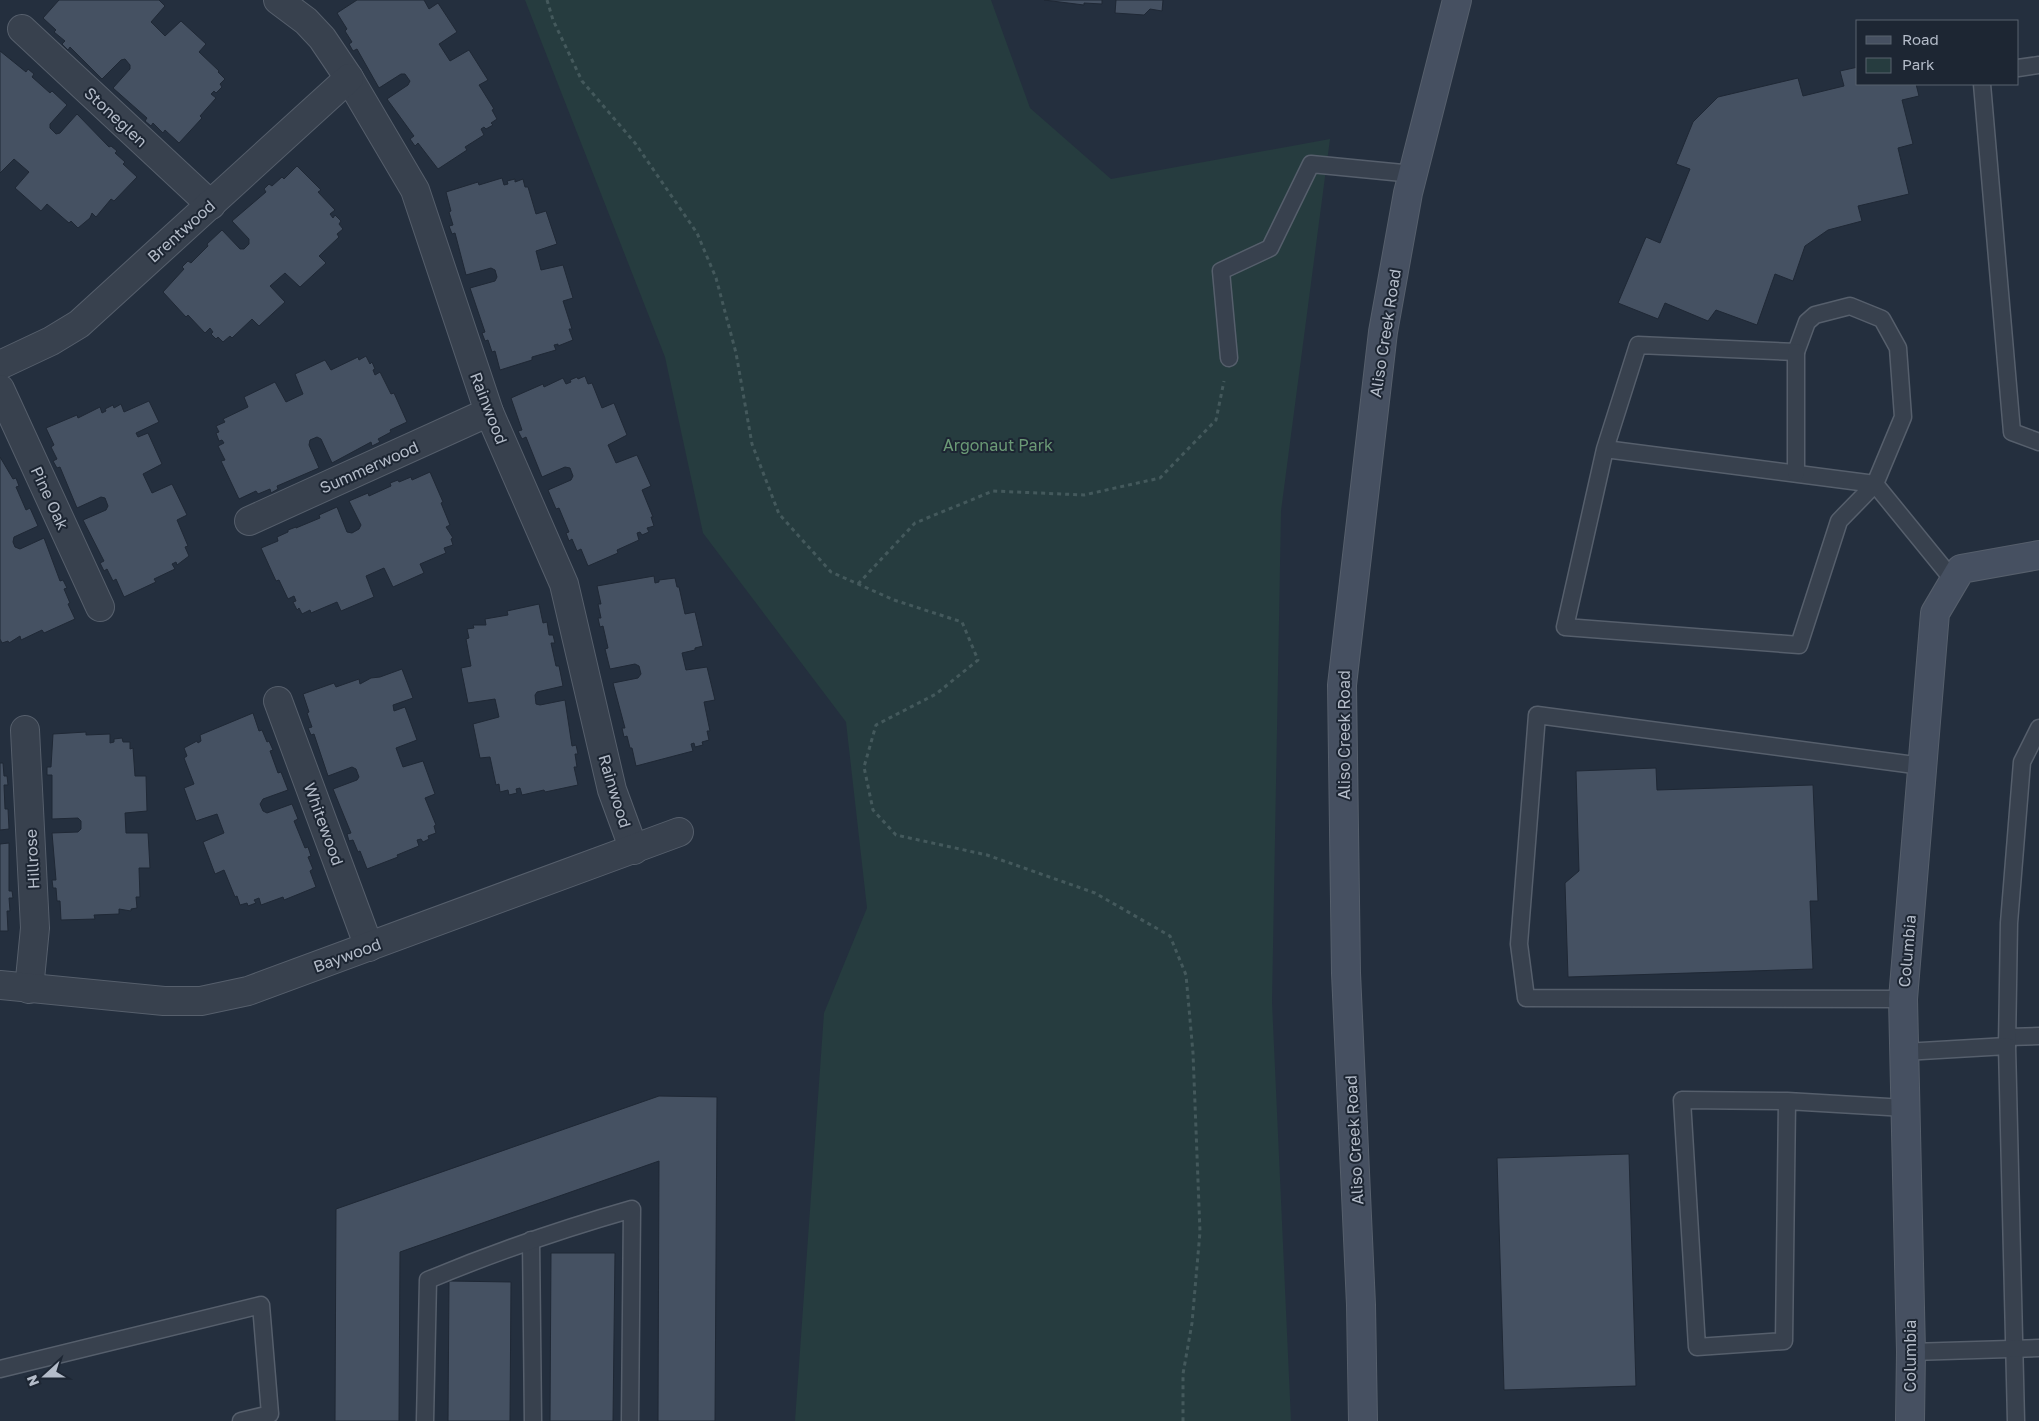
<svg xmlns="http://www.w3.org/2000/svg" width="2039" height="1421" viewBox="0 0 2039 1421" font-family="'Golos Text',sans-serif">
  <rect width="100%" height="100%" fill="#242f3e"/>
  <polygon fill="#263c3f" points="525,0 991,0 1030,108 1111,179 1330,139 1281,511 1272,1002 1291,1421 795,1421 824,1013 867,908 846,722 703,533 665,357"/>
  <g fill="#455162" stroke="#1f2835">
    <polygon points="59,0 159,0 165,6 151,22 165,36 181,21 206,44 199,52 219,71 218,72 225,79 220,84 222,87 216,93 214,91 211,94 216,98 200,116 202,118 179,143 165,130 163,133 153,123 151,126 145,121 147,118 113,88 130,69 130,65 125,59 121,60 102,79 70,47 68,50 62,44 65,41 54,32 56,30 43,18"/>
    <polygon points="357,0 424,0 429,9 438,3 457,32 439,44 450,61 469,50 488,80 479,85 494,109 492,110 497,119 491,123 493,125 486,129 484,127 481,129 484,135 465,147 467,150 438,169 418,143 415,146 410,139 414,136 387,99 408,85 410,81 405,74 401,74 379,88 357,49 353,51 349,44 352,42 345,31 347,29 337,13"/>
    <polygon points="1044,0 1102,0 1102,4 1084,3 1084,5"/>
    <polygon points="1116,0 1163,0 1162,11 1150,9 1144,15 1115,13"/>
    <polygon points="0,51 26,72 28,69 34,74 32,77 50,93 52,91 67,105 50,124 50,128 56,134 60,133 77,114 109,147 111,146 117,151 115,153 125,162 123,164 137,177 114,201 111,199 96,217 92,213 90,218 78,228 71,221 69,223 47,204 41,211 15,188 29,172 14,159 0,173"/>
    <polygon points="1858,67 1858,84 1916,84 1919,96 1902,100 1913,144 1898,148 1909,194 1858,206 1862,221 1828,230 1805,246 1793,281 1775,274 1757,325 1716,310 1708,321 1665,303 1658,319 1618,303 1646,237 1660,243 1690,169 1676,164 1693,122 1718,97 1798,78 1803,96 1844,86 1840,71"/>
    <polygon points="297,166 321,190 318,192 335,210 330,214 333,218 335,215 341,221 339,224 343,229 337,234 339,237 319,256 326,263 300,287 285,273 270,286 285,302 259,326 252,319 232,338 230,336 223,342 218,337 216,339 211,334 213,332 210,328 205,333 188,315 186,317 163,292 184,269 182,267 188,261 191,263 208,246 207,244 222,230 240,249 244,249 249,244 249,239 232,221 266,192 264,189 269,184 272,186 282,177 284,179"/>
    <polygon points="502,178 504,185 508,184 507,181 515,179 515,182 523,179 525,187 528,187 536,214 546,211 557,244 536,251 541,270 563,265 573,298 563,301 572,329 569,329 573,340 558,346 558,344 554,345 556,350 532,357 532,360 500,370 495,351 492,352 488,340 485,341 482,333 485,332 470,288 495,281 497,277 495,270 491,268 466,275 455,233 452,234 449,226 453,225 449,212 451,211 446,192 478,182 479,185"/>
    <polygon points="366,356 370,364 372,362 375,369 373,370 375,375 380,372 391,394 394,393 407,422 390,430 391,432 378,439 380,442 372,446 371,442 332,463 321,439 317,437 310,440 309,445 319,468 277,486 278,489 271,493 270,489 258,494 256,491 239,499 221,461 225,460 218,446 224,443 222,440 219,441 216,433 219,432 216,426 225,422 223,419 248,407 244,397 275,382 286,402 303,394 295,374 325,360 331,370 358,357 359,360"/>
    <polygon points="585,376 588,384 592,383 602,408 614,403 627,435 608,445 616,463 637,455 651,486 642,490 653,517 651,517 654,526 647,528 649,532 642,535 640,532 637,533 639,540 617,550 618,553 588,566 581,549 577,551 572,539 569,541 566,533 569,532 559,508 556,509 548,490 571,480 573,476 570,468 565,467 542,477 526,437 522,439 518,431 522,430 511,398 543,384 544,387 563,378 566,384 571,382 570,380 577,377 578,379"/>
    <polygon points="149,401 159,422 136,433 138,437 148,433 162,464 143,474 152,493 172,484 187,515 177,520 188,546 185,547 189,556 177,565 176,562 172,564 175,569 154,579 156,582 124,597 116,579 113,581 107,569 104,571 100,563 104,561 83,520 106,510 108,506 105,498 101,497 77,508 60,467 57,468 53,461 57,459 51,447 54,445 46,428 77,415 78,418 100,407 102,413 106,411 105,409 113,405 114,408 121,404 124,412"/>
    <polygon points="0,457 13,479 16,478 19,486 16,487 26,510 30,508 38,526 14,537 13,542 15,547 20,549 44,538 60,581 63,580 67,588 64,589 70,603 68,604 75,619 44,633 42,630 21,640 20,636 9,643 8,641 2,643 0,639"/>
    <polygon points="430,472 443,502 441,503 450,525 446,527 453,538 451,539 453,545 444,548 446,553 420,564 424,573 393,587 384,568 366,576 374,597 341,611 337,602 311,613 310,610 302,614 299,608 297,610 293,602 296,601 294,596 288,599 279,580 276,581 261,548 278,541 277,537 288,532 288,530 296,527 296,528 320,518 319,515 337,507 347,532 352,533 359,529 361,525 349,501 368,493 369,496 391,486 390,483 398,480 399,482 411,477 412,480"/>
    <polygon points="654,576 655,583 659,582 659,580 675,578 677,587 679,587 685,614 695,612 703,646 695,648 695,650 682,653 686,670 707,667 715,700 704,702 710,731 707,731 709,740 702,742 703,745 695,747 694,743 691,744 693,751 636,766 632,748 630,748 627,736 624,737 622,728 625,728 613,683 638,678 641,674 639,666 635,664 610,669 605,649 608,648 603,626 600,627 598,618 601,618 598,604 601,604 597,586"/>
    <polygon points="539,604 543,623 547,622 549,635 553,635 555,643 551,643 556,666 559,666 563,686 537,692 535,695 536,704 540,705 565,700 572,746 576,745 578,754 575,754 577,767 574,767 578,785 545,792 544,790 522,795 520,788 516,789 517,793 509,795 508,790 500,792 499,784 496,785 490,757 480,758 473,724 499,717 495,699 468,703 461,668 471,666 466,639 469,638 467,629 474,628 473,625 486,625 485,619 508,615 507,611"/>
    <polygon points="402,669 413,698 393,705 394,711 405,707 417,740 396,748 403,767 423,761 435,794 425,798 436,825 434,826 436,833 428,836 429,839 423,842 421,839 417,840 419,846 397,855 398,857 367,869 360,851 358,852 353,840 349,841 347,834 351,833 333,789 357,780 359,777 356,769 352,767 328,776 314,734 311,735 308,728 312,727 307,713 309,712 303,694 334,683 336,687 359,679 360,684 371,678 380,677"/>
    <polygon points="253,713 259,731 262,730 267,742 269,741 273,750 270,751 278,773 281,772 288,790 263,799 260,804 263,811 267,813 292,804 298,819 294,821 305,848 308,847 311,856 308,857 313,869 310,871 316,887 284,900 283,897 261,905 259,898 254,900 256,903 248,906 247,903 240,905 237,896 235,897 224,870 215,874 203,842 224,833 217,814 196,821 184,788 194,784 184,758 187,756 184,748 197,741 198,743 201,741 200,735"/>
    <polygon points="86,732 86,735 110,734 110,743 114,742 114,739 122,738 123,742 130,742 130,749 133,748 135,776 146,776 147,811 125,813 126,833 148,833 150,868 139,868 140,897 136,897 137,908 131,909 131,911 119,909 119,914 94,915 95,919 61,920 60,901 57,901 56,888 53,888 52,880 56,880 52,833 78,832 81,829 81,821 78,818 52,819 52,775 47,775 47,767 51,767 53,734"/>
    <polygon points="0,763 3,763 4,776 7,776 8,785 4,785 5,809 8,809 9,829 0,830"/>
    <polygon points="1656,768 1657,790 1813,785 1818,901 1810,901 1813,969 1568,977 1565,883 1579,871 1576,771"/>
    <polygon points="9,843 9,891 12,891 13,898 9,898 10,911 7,911 8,931 0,931 0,844"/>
    <polygon points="659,1096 717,1097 715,1421 658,1421 659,1161 400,1252 399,1421 335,1421 336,1209"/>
    <polygon points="1629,1154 1636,1386 1504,1390 1497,1158"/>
    <polygon points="551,1253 615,1253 613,1421 550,1421"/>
    <polygon points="449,1281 511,1282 510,1421 448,1421"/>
  </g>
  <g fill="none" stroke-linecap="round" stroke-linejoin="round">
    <g stroke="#565f6c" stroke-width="19">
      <g id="lane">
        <polyline points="2018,68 2039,65"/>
        <polyline points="1982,84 2012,432 2039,442"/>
        <polyline points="1229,358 1221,271 1270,248 1311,164 1413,174"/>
        <polyline points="1605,449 1875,484 1903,417 1898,348 1882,319 1850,306 1815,315 1807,322 1796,352 1638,345 1605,449 1565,627 1799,645 1839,521 1875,484 1954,581"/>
        <polyline points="1796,473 1796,352"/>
        <polyline points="1903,999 1526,998 1519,944 1537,715 1922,766"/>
        <polyline points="2008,1037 2039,1036"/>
        <polyline points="2007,1046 2009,923 2022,762 2039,728"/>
        <polyline points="1904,1052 2007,1046 2016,1421"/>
        <polyline points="1787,1101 1784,1341 1697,1347 1682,1100 1787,1101 1905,1108"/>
        <polyline points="531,1240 533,1421"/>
        <polyline points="1911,1352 2039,1348"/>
        <polyline points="0,1369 261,1305 270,1414 241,1421"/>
        <path d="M425 1421 428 1280C495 1252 562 1229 632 1209L630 1421"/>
      </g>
    </g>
    <g stroke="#565f6c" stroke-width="30">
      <g id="street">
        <polyline points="278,0 306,21 322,38 349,78 415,190 489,412 564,584 612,790 634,850"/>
        <polyline points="22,29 211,205"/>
        <polyline points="0,365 51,341 79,324 349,78"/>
        <polyline points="0,389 100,607"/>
        <polyline points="249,521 489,412"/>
        <polyline points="278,701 369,947"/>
        <polyline points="25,730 35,928 29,989"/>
        <polyline points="0,985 164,1001 201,1001 248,991 679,832"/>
      </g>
    </g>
    <g stroke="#565f6c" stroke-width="30">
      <g id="secondary">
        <polyline points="1363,1421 1361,1305 1346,973 1342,685 1383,332 1408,193 1457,0"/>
        <polyline points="1910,1421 1911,1352 1903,999 1935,613 1961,569 2039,555"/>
      </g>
    </g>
    <g stroke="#44595c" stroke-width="3" stroke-dasharray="4 4" stroke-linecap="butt">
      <polyline points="547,0 553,20 582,81 635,143 697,233 716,278 736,353 752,444 779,514 831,572 894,600 962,622 978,660 936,694 876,725 864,767 873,810 896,835 987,855 1095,893 1170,936 1186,975 1193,1053 1200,1232 1192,1323 1183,1374 1183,1421"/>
      <polyline points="858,584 915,523 993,491 1084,495 1160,478 1216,420 1224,381"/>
    </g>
    <use href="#lane" stroke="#38414e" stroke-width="16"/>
    <use href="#street" stroke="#38414e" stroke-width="28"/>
    <use href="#secondary" stroke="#465061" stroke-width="28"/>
  </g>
  <g text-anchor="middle" stroke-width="4" stroke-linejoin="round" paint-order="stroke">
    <g font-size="16" fill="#b4bcc9" stroke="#1d2633">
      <text transform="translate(116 117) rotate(43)" y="6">Stoneglen</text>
      <text transform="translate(181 231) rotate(-42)" y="6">Brentwood</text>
      <text transform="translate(1385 333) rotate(-81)" y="6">Aliso Creek Road</text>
      <text transform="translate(489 408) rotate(69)" y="6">Rainwood</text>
      <text transform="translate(369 467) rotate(-24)" y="6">Summerwood</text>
      <text transform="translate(50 498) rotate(65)" y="6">Pine Oak</text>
      <text transform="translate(1344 735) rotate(-90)" y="6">Aliso Creek Road</text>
      <text transform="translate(615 791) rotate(73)" y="6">Rainwood</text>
      <text transform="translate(324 824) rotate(70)" y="6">Whitewood</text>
      <text transform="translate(32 859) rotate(-93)" y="6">Hillrose</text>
      <text transform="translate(1907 951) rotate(-85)" y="6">Columbia</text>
      <text transform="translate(347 955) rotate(-20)" y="6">Baywood</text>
      <text transform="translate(1354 1140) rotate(-93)" y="6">Aliso Creek Road</text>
      <text transform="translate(1910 1356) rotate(-90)" y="6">Columbia</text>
    </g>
    <g font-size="16" fill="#6b9a76" stroke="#1d2633">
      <text x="998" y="451">Argonaut Park</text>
    </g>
  </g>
  <rect x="1856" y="20" width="162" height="65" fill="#1d2633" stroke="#59626f"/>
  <rect x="1866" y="36" width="25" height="8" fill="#465061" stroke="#59626f"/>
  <text x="1902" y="45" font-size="15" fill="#b4bcc9">Road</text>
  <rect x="1866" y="58" width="25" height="15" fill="#263c3f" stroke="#59626f"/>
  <text x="1902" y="70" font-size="15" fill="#b4bcc9">Park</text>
  <g transform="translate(45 1376) rotate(249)" stroke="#1d2633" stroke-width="4" paint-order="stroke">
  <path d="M0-4L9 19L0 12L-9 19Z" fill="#b4bcc9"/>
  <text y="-8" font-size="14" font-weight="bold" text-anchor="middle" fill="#b4bcc9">N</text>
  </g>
</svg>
